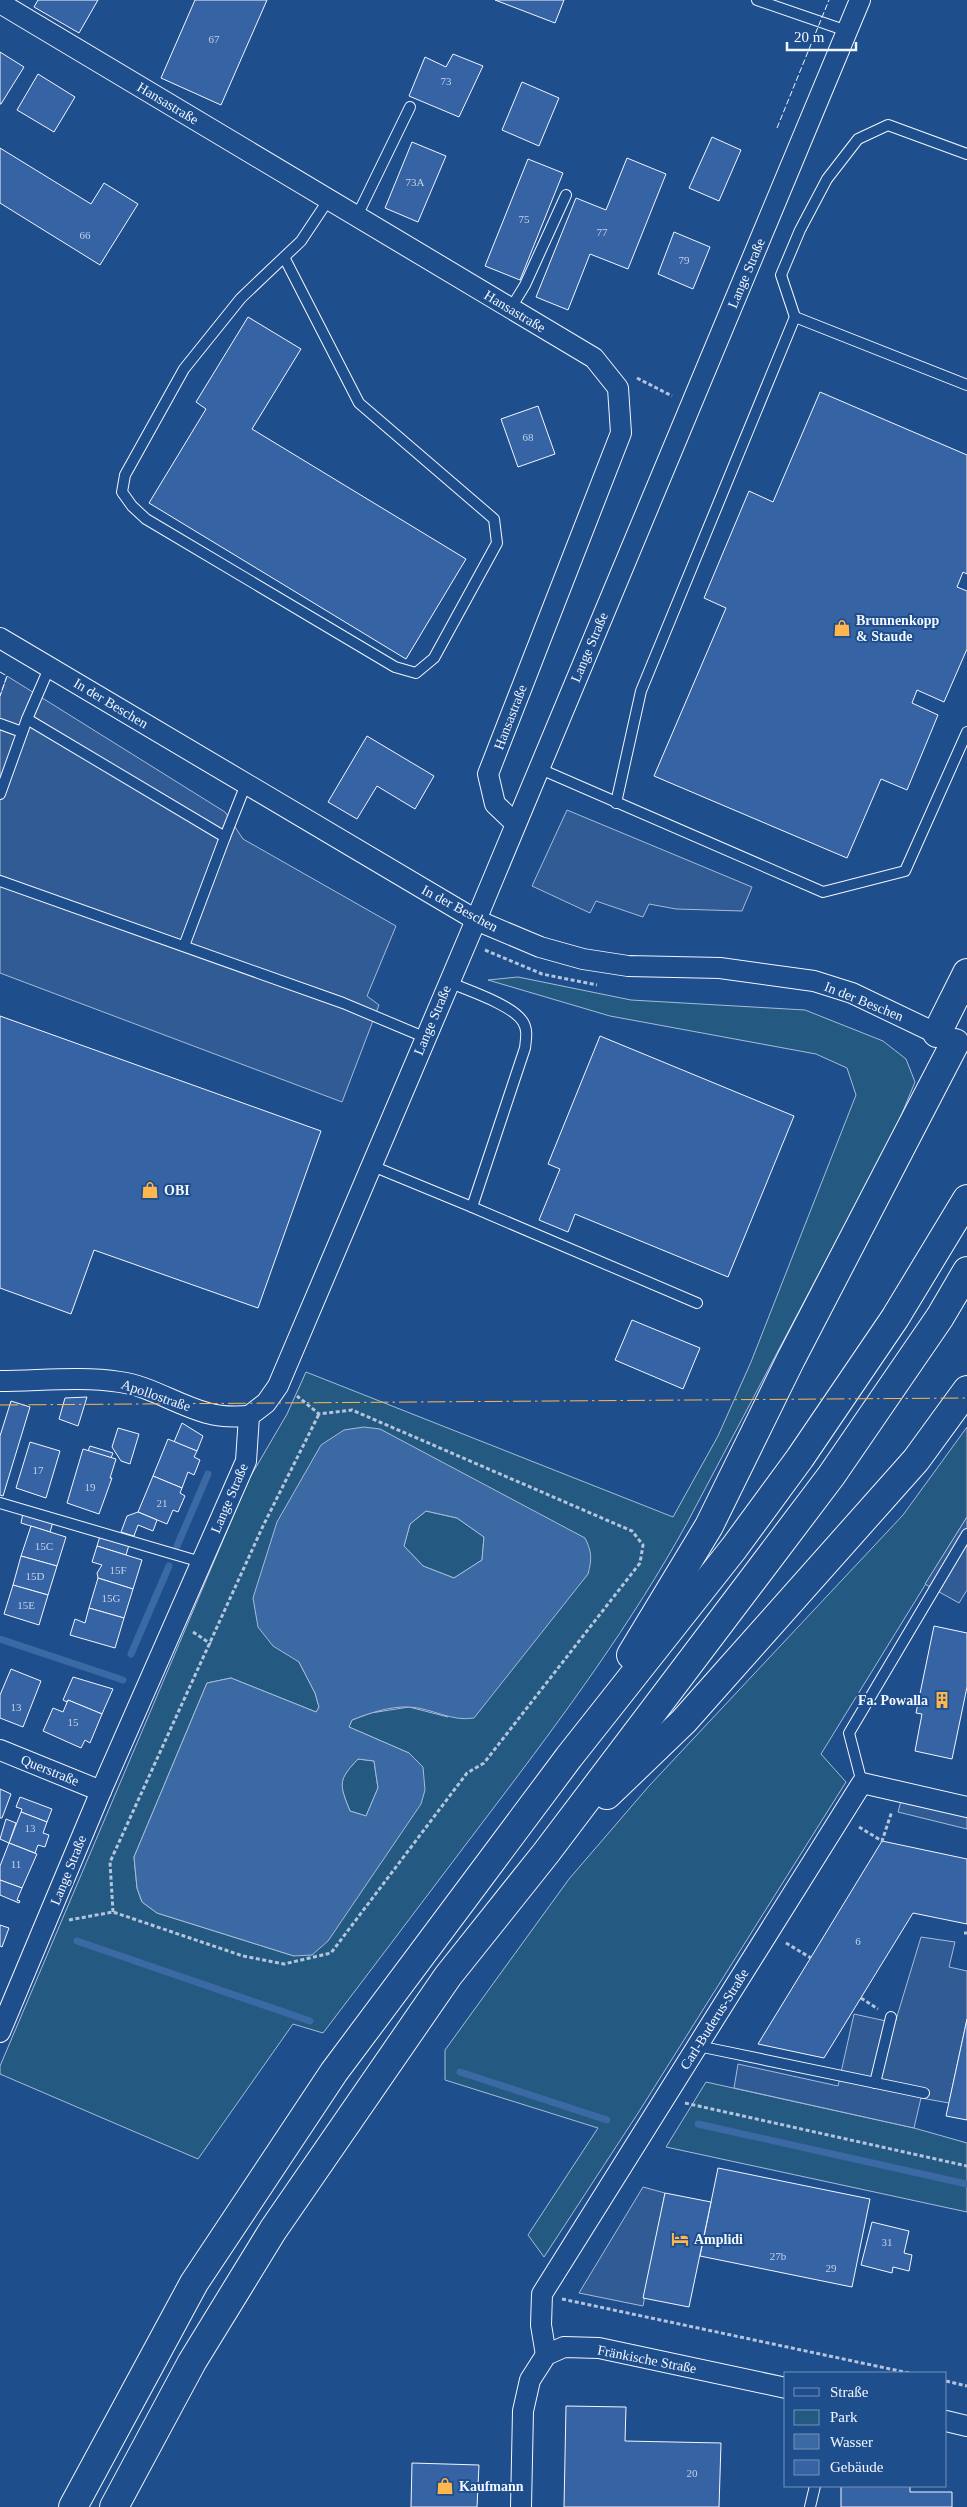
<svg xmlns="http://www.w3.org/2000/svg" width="967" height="2507" viewBox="0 0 967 2507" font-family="Georgia,serif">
  <rect width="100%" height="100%" fill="#1f4e8c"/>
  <g fill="#245a82" stroke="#a8bbd7" fill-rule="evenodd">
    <path d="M518 977 631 1000 805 1010 883 1041 906 1059 915 1082 896 1128 687 1523C632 1623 564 1715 495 1806 438 1881 381 1957 323 2033L293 2024 198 2159 0 2074V2066L249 1479 287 1414 306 1372 673 1517 718 1436 751 1362 856 1095 847 1068 816 1054 610 1016 488 980ZM380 1429 588 1574 448 1717 409 1707 371 1713 352 1720 349 1727 409 1753 294 1956 157 1913 142 1902 137 1888 134 1857 207 1683 231 1678 316 1712 319 1707 315 1693 299 1662Z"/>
    <polygon points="967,1427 967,1517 821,1754 846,1782 640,2110 544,2257 528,2235 598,2128 445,2080 445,2050 569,1879 649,1786 903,1515"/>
    <polygon points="426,1511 457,1518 484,1537 482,1560 454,1578 423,1566 404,1546 410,1524"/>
    <path d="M358 1759 374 1761 378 1788 366 1816 350 1811C339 1783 337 1781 358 1759Z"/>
    <polygon points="706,2082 914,2128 967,2143 967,2212 666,2147"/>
  </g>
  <g fill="#305b95" stroke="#a8bbd7">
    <polygon points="7,676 225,812 243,839 396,926 367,996 379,1005 342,1102 0,973 0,696"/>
    <polygon points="567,810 752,887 742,911 676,909 649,904 643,917 596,901 590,913 532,886"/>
    <polygon points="967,1517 967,1590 959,1603 925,1584"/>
    <polygon points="901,1801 967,1817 967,1829 898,1812"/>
    <polygon points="921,1937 955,1942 949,1967 967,1971 967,2019 949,2103 921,2098 914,2128 734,2088 738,2064 838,2086 854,2014 895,2023"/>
    <polygon points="643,2187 665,2193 643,2306 579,2293"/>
  </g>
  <path fill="#3b69a3" stroke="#a8bbd7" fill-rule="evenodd" d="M364 1427 380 1429 585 1538C592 1552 592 1559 588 1574L474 1718C451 1722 432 1708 409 1707 391 1706 369 1713 352 1720L349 1727 409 1753 423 1767 425 1790 421 1804 328 1941 312 1955 294 1956 157 1913 142 1902 137 1888 134 1857 207 1683 231 1678 316 1712 319 1707 315 1693 299 1662 273 1646 258 1627 253 1598 277 1522 321 1445 344 1430ZM426 1511 457 1518 484 1537 482 1560 454 1578 423 1566 404 1546 410 1524ZM358 1759 374 1761 378 1788 366 1816 350 1811C339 1784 338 1780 358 1759Z"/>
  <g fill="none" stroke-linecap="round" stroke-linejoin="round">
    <g stroke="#3b69a3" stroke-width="7">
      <polyline points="177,1546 208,1474"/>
      <polyline points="0,1639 123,1680"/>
      <polyline points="131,1654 169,1566"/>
      <polyline points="77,1941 310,2021"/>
      <polyline points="460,2072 607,2120"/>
      <polyline points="698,2124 967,2184"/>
    </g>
  </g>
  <g fill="#3563a3" stroke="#f2f6ff">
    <polygon points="38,0 98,0 79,33 34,7"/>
    <polygon points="195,0 267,0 221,105 161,78"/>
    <polygon points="495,0 564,0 555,23"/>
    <polygon points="0,52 24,67 1,104 0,104"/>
    <polygon points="453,54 483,66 459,117 409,96 425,57 446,67"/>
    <polygon points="38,74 75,97 54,132 17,110"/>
    <polygon points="522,82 559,98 539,146 502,130"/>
    <polygon points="712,137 741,150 719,201 689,188"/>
    <polygon points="412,142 446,156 418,222 385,208"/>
    <polygon points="0,148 91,204 104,183 138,204 100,265 0,203"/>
    <polygon points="627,158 666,174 628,269 590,254 568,310 536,297 576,198 606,210"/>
    <polygon points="528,159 563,173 520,280 485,266"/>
    <polygon points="674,232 710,247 693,289 658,274"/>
    <polygon points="248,317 301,349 252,429 466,559 406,659 149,503 206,409 196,402"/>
    <polygon points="820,392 967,455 967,574 963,572 957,587 967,591 967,649 944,702 917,690 912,703 938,715 907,790 881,779 847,858 654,776 726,608 704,598 749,491 773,502"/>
    <polygon points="538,406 555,454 518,467 501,419"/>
    <polygon points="367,736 434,776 415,809 377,786 357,819 328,802"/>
    <polygon points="0,1016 321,1131 258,1308 94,1250 71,1314 0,1288"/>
    <polygon points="600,1036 794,1116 728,1277 575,1214 568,1232 539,1220 560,1169 548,1164"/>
    <polygon points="632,1320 700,1348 683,1389 615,1360"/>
    <polygon points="87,1397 78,1426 59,1419 65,1398"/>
    <polygon points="11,1401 30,1407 3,1496 0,1495 0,1436"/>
    <polygon points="182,1423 203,1436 197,1451 174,1442"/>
    <polygon points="118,1428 139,1434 130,1464 121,1461 112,1447"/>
    <polygon points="168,1439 197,1451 194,1457 200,1460 194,1475 188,1472 182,1488 153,1476"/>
    <polygon points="30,1442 60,1451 46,1498 16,1488"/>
    <polygon points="90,1446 113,1453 111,1458 88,1451"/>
    <polygon points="83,1449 116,1459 110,1478 112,1478 99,1514 67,1503"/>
    <polygon points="153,1476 182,1488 180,1493 185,1496 178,1512 173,1510 167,1524 138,1512"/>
    <polygon points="138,1512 157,1520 153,1531 138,1525 134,1536 121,1532 127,1516"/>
    <polygon points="23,1513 53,1522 50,1532 21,1523"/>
    <polygon points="31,1526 66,1537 57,1566 21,1556"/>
    <polygon points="100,1536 129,1545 126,1555 97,1546"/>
    <polygon points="97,1546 142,1560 133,1589 98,1578 97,1573 102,1565 92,1562"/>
    <polygon points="21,1556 57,1566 48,1595 13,1585"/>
    <polygon points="98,1578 133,1589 124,1618 89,1608"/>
    <polygon points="13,1585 48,1595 39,1625 4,1614"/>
    <polygon points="89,1608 124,1618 115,1648 70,1635 75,1619 85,1623"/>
    <polygon points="934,1626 967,1633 967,1687 952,1759 915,1751 922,1714 916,1713"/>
    <polygon points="11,1669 41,1681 23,1727 0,1718 0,1695"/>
    <polygon points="73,1677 113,1689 102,1714 68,1700 67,1702 63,1700"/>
    <polygon points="68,1700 102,1714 90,1743 85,1740 81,1748 43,1731 53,1708 63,1712"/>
    <polygon points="0,1789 11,1794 2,1818 0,1818"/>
    <polygon points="20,1797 52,1809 47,1822 21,1812 22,1809 16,1807"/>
    <polygon points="21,1812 47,1822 43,1833 49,1835 45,1847 38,1845 35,1853 9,1843"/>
    <polygon points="6,1819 16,1823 9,1843 0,1839"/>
    <polygon points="882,1841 967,1859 967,1924 913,1913 824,2058 758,2044"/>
    <polygon points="9,1843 37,1854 22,1888 0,1880 0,1866"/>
    <polygon points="0,1880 22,1888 17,1900 20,1901 19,1903 0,1895"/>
    <polygon points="0,1925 9,1928 2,1947 0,1946"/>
    <polygon points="967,2019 967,2120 946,2116"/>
    <polygon points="718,2168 870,2199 852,2287 700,2256"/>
    <polygon points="665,2193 711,2202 689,2307 643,2298"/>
    <polygon points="872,2222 909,2231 904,2253 912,2255 909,2271 893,2267 892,2273 861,2265"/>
    <polygon points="566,2406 626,2407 625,2441 721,2443 719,2507 564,2507"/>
    <polygon points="412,2463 479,2465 477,2507 411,2507"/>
    <polygon points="841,2486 910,2486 910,2492 952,2492 952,2507 841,2507"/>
  </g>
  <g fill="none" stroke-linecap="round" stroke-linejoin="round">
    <g stroke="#f2f6ff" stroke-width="12">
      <g id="lane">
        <polyline points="757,0 847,31"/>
        <polyline points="357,216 410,107"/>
        <polyline points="284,257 359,403 494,519 497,543 434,658 416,673 395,667 146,519 132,506 122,492 125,475 184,369 241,298 301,241 329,199"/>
        <polyline points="511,308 525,285 566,195"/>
        <polyline points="795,317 781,275 800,230 827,179 858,139 888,125 967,154"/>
        <polyline points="27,719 225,837 184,946"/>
        <polyline points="0,724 22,732"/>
        <polyline points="538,768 823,892 905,871 967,732"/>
        <polyline points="0,794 27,719 50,666"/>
        <polyline points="616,803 641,691 795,317 967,385"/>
        <polyline points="225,837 246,784"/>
        <polyline points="0,881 343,1003 424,1037"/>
        <path d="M370 1165 472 1207 525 1048C526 1039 528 1030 523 1022 513 1005 467 990 448 982"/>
        <polyline points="472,1207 697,1303"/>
        <polyline points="0,1503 201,1562"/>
        <polyline points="862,1783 849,1733 967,1534"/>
        <polyline points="698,2046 924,2093"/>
        <polyline points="875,2083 891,2017"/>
        <polyline points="810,2507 815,2486"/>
      </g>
    </g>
    <g stroke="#f2f6ff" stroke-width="22">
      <g id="street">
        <polyline points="0,3 594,358 618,388 621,433 488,774 495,804 515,823"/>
        <polyline points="0,638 476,920 540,947 583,959 628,966 720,968 814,981 852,993 948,1039"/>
        <path d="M0 1381C39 1381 81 1376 120 1382 150 1386 177 1405 207 1413 220 1417 235 1417 249 1416"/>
        <polyline points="0,1750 101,1791"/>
        <polyline points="0,2032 101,1791 246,1461 249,1416 266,1403 278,1386 476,920 860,0"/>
        <polyline points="546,2355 541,2325 542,2294 862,1783 967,1807"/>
        <polyline points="946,2421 967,2426"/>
        <polyline points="521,2507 523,2411 530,2380 546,2355 564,2347 599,2348 786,2388"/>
      </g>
    </g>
    <g stroke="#f2f6ff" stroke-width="30">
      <g id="highway">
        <polyline points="937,1033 967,973"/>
        <polyline points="631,1655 709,1526 791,1359 955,1043"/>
        <polyline points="607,1795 684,1721 916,1460 967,1390"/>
        <polyline points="73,2507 194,2283 334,2072 569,1757 734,1548 800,1458 895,1318 967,1199"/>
        <polyline points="114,2507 192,2362 273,2230 448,1976 546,1853 831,1476 940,1317 967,1271"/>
      </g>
    </g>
    <g stroke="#b3c4dc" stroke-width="3" stroke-dasharray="4 2.5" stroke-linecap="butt">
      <polyline points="637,378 672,396"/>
      <polyline points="485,950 542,974 597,985"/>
      <polyline points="193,1632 211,1644"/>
      <polyline points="859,1827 882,1841 892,1811"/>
      <polyline points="113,1912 110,1862 263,1526 319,1414"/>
      <polyline points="69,1920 113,1912 243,1956 284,1964 331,1953 467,1773 484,1763 640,1563 643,1545 632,1531 352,1410 319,1414 297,1396"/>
      <polyline points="964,1933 967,1933"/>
      <polyline points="786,1943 811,1958"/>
      <polyline points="861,1998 878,2009"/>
      <polyline points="685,2103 967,2166"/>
      <polyline points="562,2299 909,2373"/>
      <polyline points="946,2381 967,2386"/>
    </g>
    <use href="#lane" stroke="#1f4e8c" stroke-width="10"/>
    <use href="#street" stroke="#1f4e8c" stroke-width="20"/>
    <use href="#highway" stroke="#1f4e8c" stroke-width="28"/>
    <g stroke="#f2f6ff" stroke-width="1" stroke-dasharray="6 2.5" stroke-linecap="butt">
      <polyline points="777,128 829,0"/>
      <polyline points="0,672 7,676 0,696"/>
    </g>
    <polyline stroke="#ffb74d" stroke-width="1" stroke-dasharray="18 4 2.5 4" stroke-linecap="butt" points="0,1405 967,1398"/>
  </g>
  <defs>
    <g id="shop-bare" transform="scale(1.35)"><path d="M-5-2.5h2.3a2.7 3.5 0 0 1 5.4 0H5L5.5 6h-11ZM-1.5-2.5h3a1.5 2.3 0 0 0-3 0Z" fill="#ffb74d" stroke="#1f4e8c" stroke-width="2.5" paint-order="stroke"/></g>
    <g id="building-bare" transform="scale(1.35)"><path d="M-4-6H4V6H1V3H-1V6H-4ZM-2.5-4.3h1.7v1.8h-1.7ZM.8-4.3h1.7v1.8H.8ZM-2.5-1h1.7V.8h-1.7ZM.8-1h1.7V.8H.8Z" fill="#ffb74d" stroke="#1f4e8c" stroke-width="2.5" paint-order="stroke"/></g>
    <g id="hotel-bare" transform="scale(1.35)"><path d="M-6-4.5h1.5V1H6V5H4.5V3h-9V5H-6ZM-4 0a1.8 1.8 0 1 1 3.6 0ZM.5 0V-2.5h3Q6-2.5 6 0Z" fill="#ffb74d" stroke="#1f4e8c" stroke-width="2.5" paint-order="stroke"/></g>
  </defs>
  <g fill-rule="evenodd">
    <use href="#shop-bare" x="842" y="628"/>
    <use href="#shop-bare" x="150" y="1190"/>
    <use href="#building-bare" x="942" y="1700"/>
    <use href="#hotel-bare" x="680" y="2239"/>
    <use href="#shop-bare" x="445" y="2486"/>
  </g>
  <g text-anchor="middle" stroke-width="4" stroke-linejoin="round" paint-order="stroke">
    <g font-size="11" fill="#c3d1e8">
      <text x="214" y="43">67</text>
      <text x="446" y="85">73</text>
      <text x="415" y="186">73A</text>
      <text x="524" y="223">75</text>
      <text x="602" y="236">77</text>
      <text x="85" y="239">66</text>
      <text x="684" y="264">79</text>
      <text x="528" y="441">68</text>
      <text x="38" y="1474">17</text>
      <text x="90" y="1491">19</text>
      <text x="162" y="1507">21</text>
      <text x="44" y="1550">15C</text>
      <text x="118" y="1574">15F</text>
      <text x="35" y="1580">15D</text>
      <text x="111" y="1602">15G</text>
      <text x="26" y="1609">15E</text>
      <text x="16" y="1711">13</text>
      <text x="73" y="1726">15</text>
      <text x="30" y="1832">13</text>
      <text x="16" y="1868">11</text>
      <text x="858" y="1945">6</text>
      <text x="887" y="2246">31</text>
      <text x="778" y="2260">27b</text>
      <text x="831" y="2272">29</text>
      <text x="692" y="2477">20</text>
    </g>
    <g font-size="14" fill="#f2f6ff" stroke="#1f4e8c">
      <text transform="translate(168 103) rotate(31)" y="5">Hansastraße</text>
      <text transform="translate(746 273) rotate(-67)" y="5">Lange Straße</text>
      <text transform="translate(515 311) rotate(31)" y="5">Hansastraße</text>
      <text transform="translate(589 647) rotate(-67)" y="5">Lange Straße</text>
      <text transform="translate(111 703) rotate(31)" y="5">In der Beschen</text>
      <text transform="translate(510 717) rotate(-69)" y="5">Hansastraße</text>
      <text transform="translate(460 908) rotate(28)" y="5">In der Beschen</text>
      <text transform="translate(864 1001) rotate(22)" y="5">In der Beschen</text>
      <text transform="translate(432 1020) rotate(-67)" y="5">Lange Straße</text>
      <text transform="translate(156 1395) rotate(19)" y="5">Apollostraße</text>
      <text transform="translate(229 1498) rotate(-67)" y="5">Lange Straße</text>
      <text transform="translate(50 1770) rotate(22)" y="5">Querstraße</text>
      <text transform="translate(68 1870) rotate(-68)" y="5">Lange Straße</text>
      <text transform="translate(714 2019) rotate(-58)" y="5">Carl-Buderus-Straße</text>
      <text transform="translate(647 2359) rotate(11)" y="5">Fränkische Straße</text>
    </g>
    <g font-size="14" font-weight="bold" fill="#f2f6ff" stroke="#1f4e8c" text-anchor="start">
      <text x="856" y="625">Brunnenkopp<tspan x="856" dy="16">&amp; Staude</tspan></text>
      <text x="164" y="1195">OBI</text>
      <text x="928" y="1705" text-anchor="end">Fa. Powalla</text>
      <text x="694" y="2244">Amplidi</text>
      <text x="459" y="2491">Kaufmann</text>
    </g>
  </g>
  <rect x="784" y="2372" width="162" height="115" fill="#1f4e8c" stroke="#7391ba"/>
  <rect x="794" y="2388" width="25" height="8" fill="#1f4e8c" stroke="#7391ba"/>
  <text x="830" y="2397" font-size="15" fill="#f2f6ff">Straße</text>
  <rect x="794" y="2410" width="25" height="15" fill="#245a82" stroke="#7391ba"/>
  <text x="830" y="2422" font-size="15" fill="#f2f6ff">Park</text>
  <rect x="794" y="2434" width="25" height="15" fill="#3b69a3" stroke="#7391ba"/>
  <text x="830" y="2447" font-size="15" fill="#f2f6ff">Wasser</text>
  <rect x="794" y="2460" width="25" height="15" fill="#3563a3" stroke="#7391ba"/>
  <text x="830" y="2472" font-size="15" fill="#f2f6ff">Gebäude</text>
  <path d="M787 42v8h69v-8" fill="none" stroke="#f2f6ff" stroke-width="2.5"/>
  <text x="794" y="42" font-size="15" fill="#f2f6ff" stroke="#1f4e8c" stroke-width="4" paint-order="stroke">20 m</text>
</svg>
